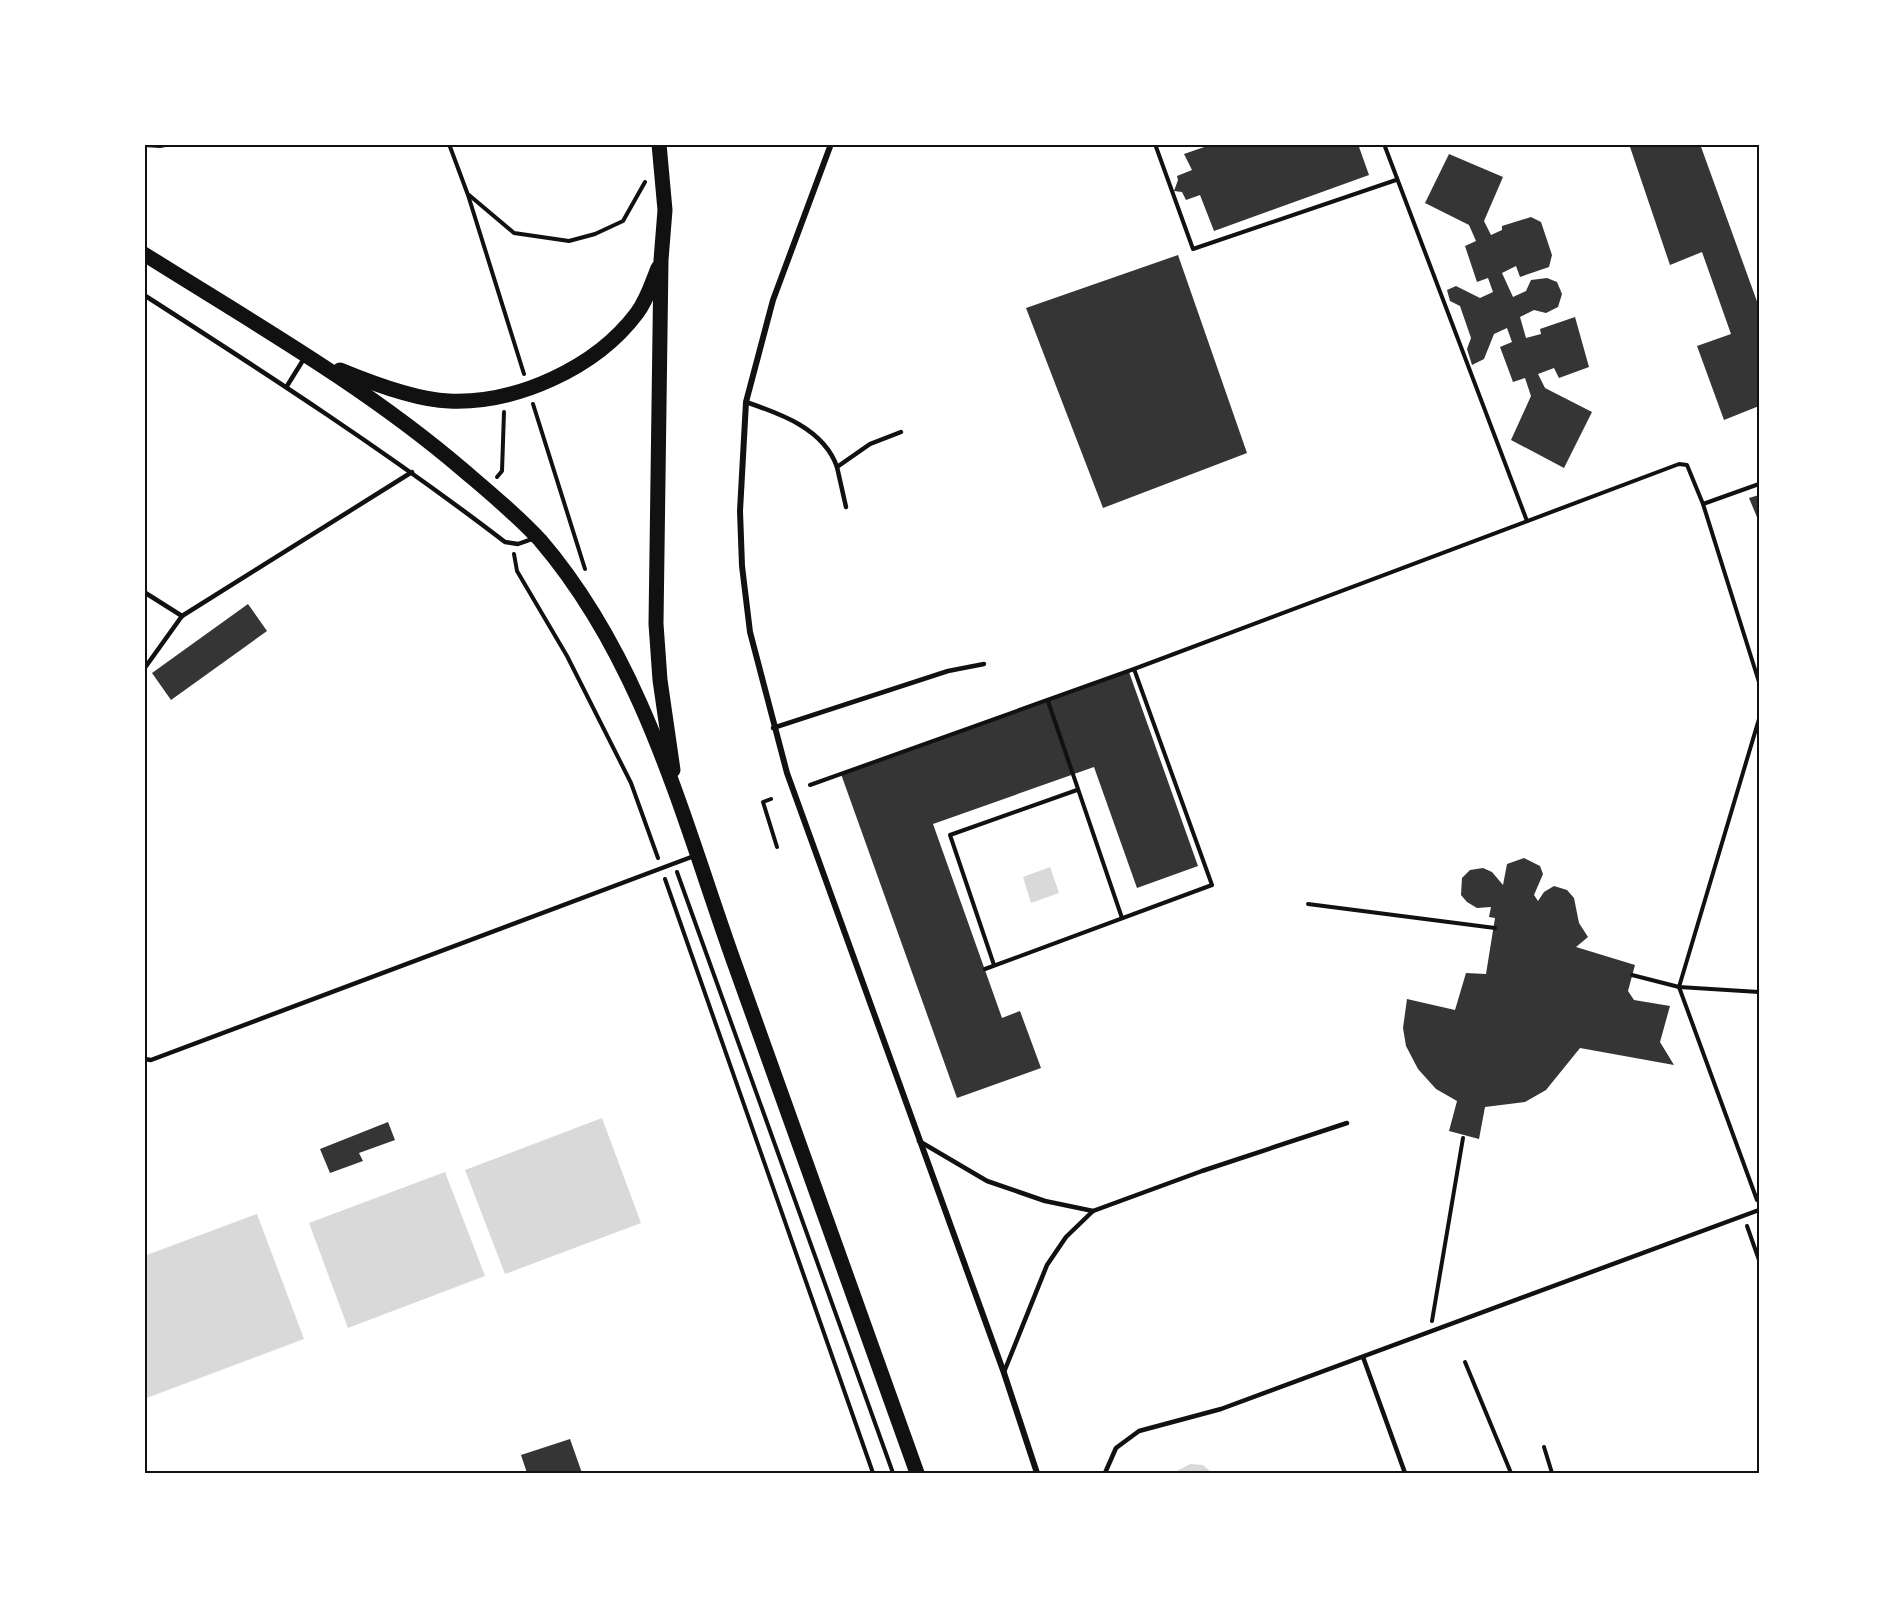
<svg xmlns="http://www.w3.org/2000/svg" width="1903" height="1617" viewBox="0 0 1903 1617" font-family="Overpass,sans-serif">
  <rect width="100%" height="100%" fill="#fff"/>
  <g fill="#d9d9d9">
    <polygon points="1050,867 1059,893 1031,903 1023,877"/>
    <polygon points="602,1118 641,1223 505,1274 465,1170"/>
    <polygon points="445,1172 485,1276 348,1328 309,1223"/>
    <polygon points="257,1214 304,1339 144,1399 144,1256"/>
    <polygon points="1190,1464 1203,1465 1212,1473 1173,1473"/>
  </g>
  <g fill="#353535">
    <polygon points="1213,144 1358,144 1369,175 1214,231 1200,195 1186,200 1182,192 1174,191 1178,180 1177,176 1192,170 1184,154"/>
    <polygon points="1629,144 1700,144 1759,307 1759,406 1724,420 1697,346 1731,334 1702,252 1670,265"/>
    <polygon points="1449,154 1503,177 1484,221 1491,235 1502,230 1502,226 1531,217 1541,222 1552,255 1549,267 1520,277 1516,266 1502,273 1513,297 1526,291 1531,280 1547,278 1557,282 1562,294 1558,307 1546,313 1534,310 1520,317 1526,338 1541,334 1540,329 1575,317 1589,367 1559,378 1554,368 1538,374 1545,388 1592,412 1564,468 1511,440 1531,396 1525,378 1513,382 1500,347 1512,342 1507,328 1494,334 1484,359 1472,365 1467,349 1471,338 1460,306 1450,301 1447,290 1456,286 1480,298 1493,292 1488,278 1477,282 1465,246 1476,241 1469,225 1425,203"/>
    <polygon points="1178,255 1247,453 1103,508 1026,308"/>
    <polygon points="1759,495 1759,522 1749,498"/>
    <polygon points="248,604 267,631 171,700 152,673"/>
    <polygon points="1129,672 1198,866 1137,888 1094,767 933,824 1002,1018 1020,1011 1041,1068 957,1098 841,774"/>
    <polygon points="1524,858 1540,866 1543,874 1534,895 1538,901 1544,892 1554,886 1567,890 1574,898 1579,923 1588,937 1576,947 1635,965 1628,991 1634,1000 1670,1006 1660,1042 1674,1065 1580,1048 1546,1090 1525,1102 1485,1107 1479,1139 1449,1131 1457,1101 1436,1089 1418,1069 1406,1046 1403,1028 1407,999 1455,1010 1466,973 1486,974 1495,918 1489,917 1491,907 1477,908 1467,902 1461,895 1462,878 1470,870 1483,868 1492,872 1503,885 1507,864"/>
    <polygon points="388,1122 395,1140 359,1153 363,1161 330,1173 320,1149"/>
    <polygon points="570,1439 582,1473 527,1473 521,1455"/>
  </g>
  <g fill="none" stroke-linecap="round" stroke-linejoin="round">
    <g stroke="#111" stroke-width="4">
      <polyline points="449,144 468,195 524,374"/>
      <polyline points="1155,144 1193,249 1396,180"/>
      <polyline points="1384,144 1527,521"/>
      <polyline points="144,145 160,146 171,144"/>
      <polyline points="469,195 514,233 569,241 595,234 623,221 645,182"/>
      <polyline points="533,404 585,569"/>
      <polyline points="497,477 502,471 504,412"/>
      <polyline points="1703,504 1759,484"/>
      <polyline points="514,554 517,571 567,656 631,783 658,858"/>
      <polyline points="1048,701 1122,918"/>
      <polyline points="810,785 1134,669 1679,464 1687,465 1703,504 1759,682"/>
      <polyline points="771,799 763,802 777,847"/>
      <polyline points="677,872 893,1473"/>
      <polyline points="665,879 873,1473"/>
      <polyline points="1308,904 1495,928"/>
      <polyline points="994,965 950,835 1077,790"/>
      <polyline points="985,969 1212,885 1134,669"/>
      <polyline points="1632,975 1679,987 1759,992"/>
      <polyline points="1757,1200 1679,987 1759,719"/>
      <polyline points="1747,1226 1759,1260"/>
      <polyline points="1432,1321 1463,1138"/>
      <polyline points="1465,1362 1511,1473"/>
      <polyline points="1544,1447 1552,1473"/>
    </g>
    <g stroke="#111" stroke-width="4.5">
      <path d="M144 295C267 374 389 453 505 542L518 544 535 538"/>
      <polyline points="287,386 305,357"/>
      <path d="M746 402C781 414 824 429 837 467"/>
      <polyline points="846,507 837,467 870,444 901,432"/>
      <polyline points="144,592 182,616"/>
      <polyline points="144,669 182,616 412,472"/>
      <polyline points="773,728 948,671 984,664"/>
      <polyline points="144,1059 151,1060 694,856"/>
      <polyline points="919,1141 987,1181 1045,1201 1093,1211"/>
      <polyline points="1363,1357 1405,1473"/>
      <polyline points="1004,1372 1047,1265 1066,1237 1093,1211 1202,1171 1347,1123"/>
      <polyline points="1105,1473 1116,1448 1139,1431 1221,1409 1759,1210"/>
    </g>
    <polyline stroke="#111" stroke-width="6" points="831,144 773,300 746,402 740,511 742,566 750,632 787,773 1004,1373 1037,1473"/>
    <g stroke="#111" stroke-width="15">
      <polyline points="659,144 665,210 661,260 656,624 660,680 673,770"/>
      <path d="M144 254C252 322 365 386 462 469 489 492 516 514 540 540 643 660 682 816 734 962 795 1132 856 1303 917 1473"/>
      <path d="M340 370C369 382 418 400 449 401 516 404 596 368 637 313 647 300 652 283 658 268"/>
    </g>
  </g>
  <rect width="1903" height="1617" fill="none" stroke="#ffffff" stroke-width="291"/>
  <rect x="146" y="146" width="1612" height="1326" fill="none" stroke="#111" stroke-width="2"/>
</svg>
